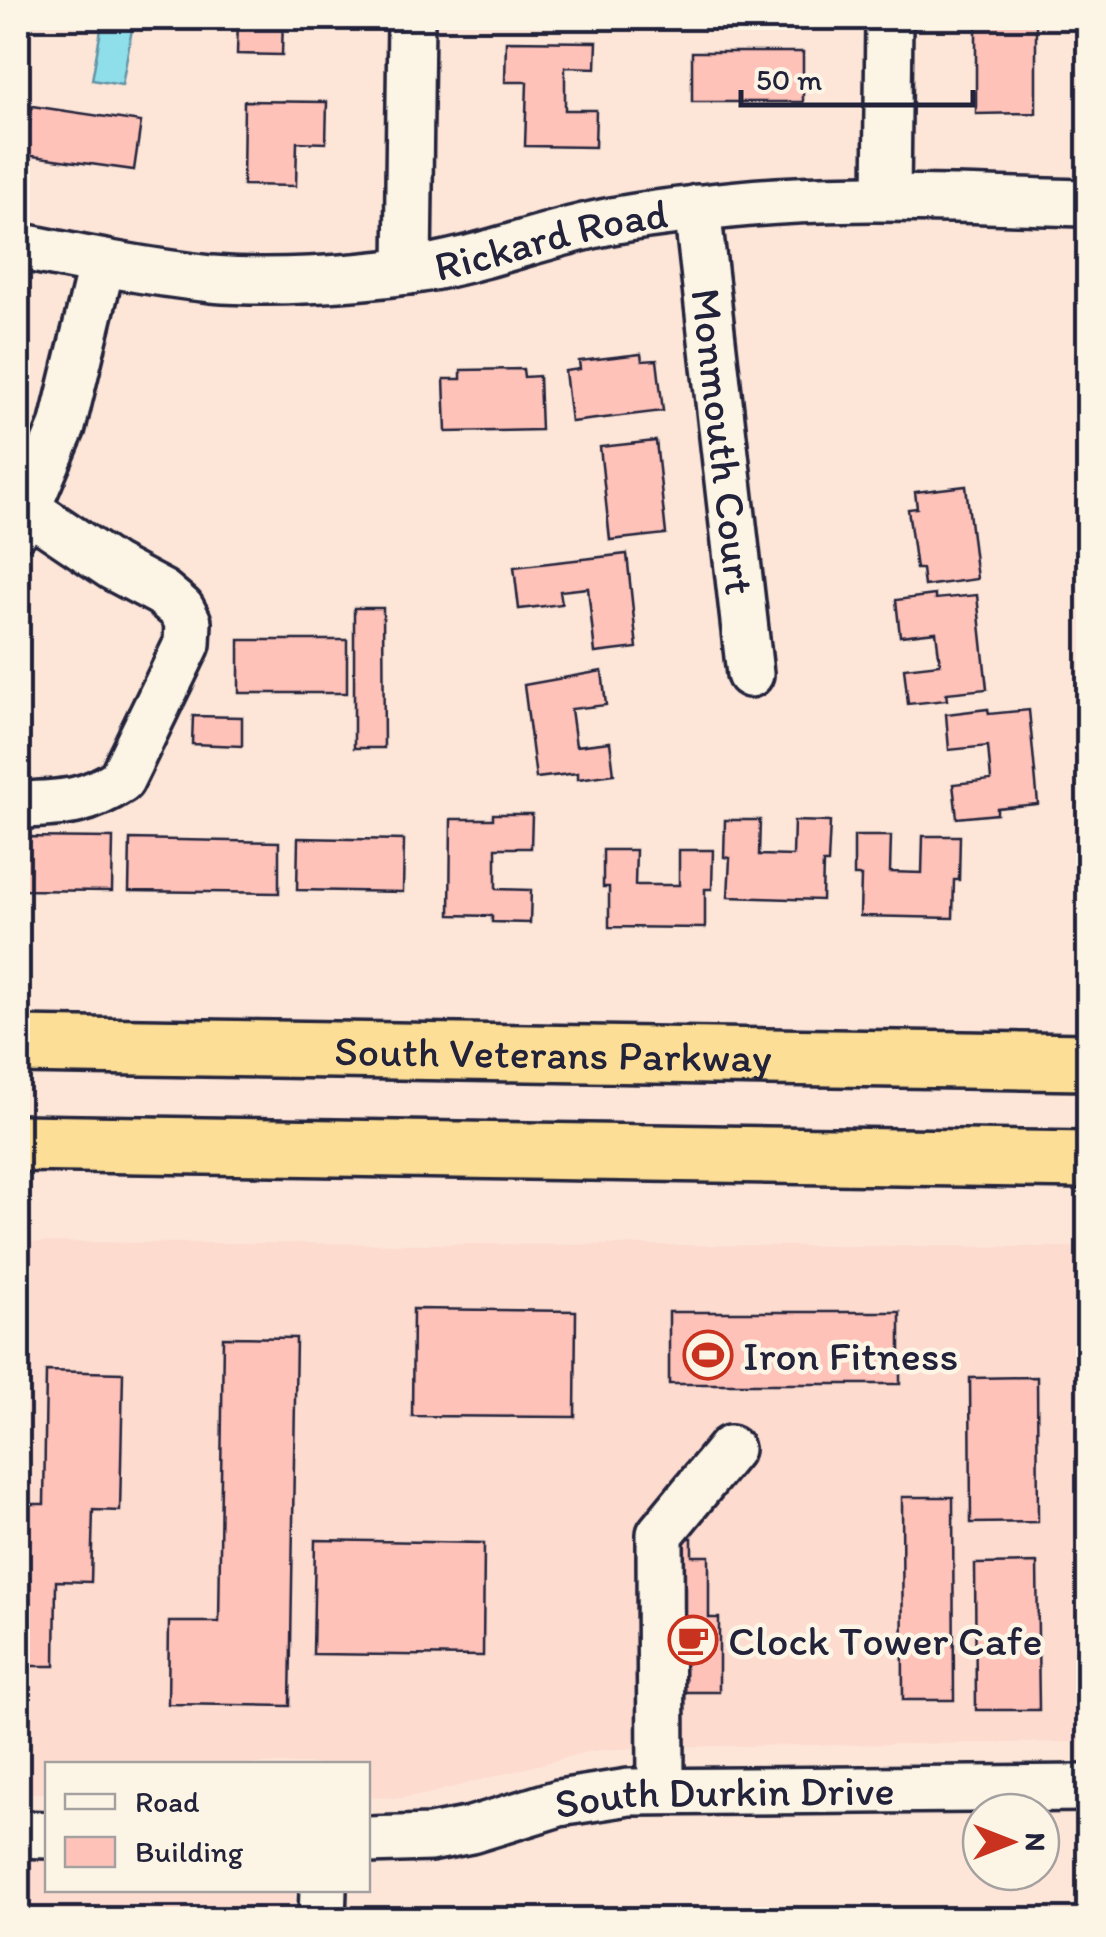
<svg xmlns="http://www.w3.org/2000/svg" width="1106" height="1937" viewBox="0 0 1106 1937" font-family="Itim,sans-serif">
  <rect width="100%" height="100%" fill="#fde6d8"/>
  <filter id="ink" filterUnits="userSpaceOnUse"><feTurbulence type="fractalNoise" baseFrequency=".01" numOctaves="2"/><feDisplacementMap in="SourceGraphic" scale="20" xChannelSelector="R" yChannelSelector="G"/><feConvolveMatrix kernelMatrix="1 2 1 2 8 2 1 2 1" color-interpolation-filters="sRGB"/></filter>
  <g filter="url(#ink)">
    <g fill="#fddbcf">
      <polygon points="18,1242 1088,1247 1088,1742 646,1747 590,1751 424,1795 400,1798 368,1797 368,1764 48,1764 47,1793 18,1793"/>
      <polygon points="18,1859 47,1859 48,1890 295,1890 295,1919 18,1919"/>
    </g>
    <polygon fill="#8fdfeb" stroke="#6393a5" stroke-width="2.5" points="102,24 132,29 122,85 92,80"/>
    <g fill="#fec2b9" stroke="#22223b" stroke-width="2.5">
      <polygon points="238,18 283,18 282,55 237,54"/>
      <polygon points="976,21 1036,21 1036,113 976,114"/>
      <polygon points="506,41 597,42 596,68 565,67 565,110 596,110 595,147 525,146 527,82 505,82"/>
      <rect x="692" y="52" width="111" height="50"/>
      <polygon points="244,101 327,102 326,143 297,142 296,186 243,185"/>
      <polygon points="32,106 141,122 134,170 25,155"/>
      <polygon points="641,354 642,361 657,360 663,411 571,422 565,371 580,369 579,361"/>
      <polygon points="523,369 524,377 539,376 541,430 446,432 444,379 461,379 461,370"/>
      <polygon points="656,441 666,534 610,540 600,447"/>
      <polygon points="966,486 977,579 924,586 922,569 916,569 908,509 917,508 915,492"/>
      <polygon points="627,554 637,648 595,653 588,588 560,591 562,604 519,609 514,567"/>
      <polygon points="935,595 935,599 977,595 987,689 946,693 947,700 908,704 904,668 940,664 936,632 900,636 896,600"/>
      <polygon points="354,608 383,608 384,748 354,748"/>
      <rect x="239" y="640" width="108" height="53"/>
      <polygon points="602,671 606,705 571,709 576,746 610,742 614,774 578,779 578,773 536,778 524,685"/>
      <polygon points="988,709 989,714 1029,710 1038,804 997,808 997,814 957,818 953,784 991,780 988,746 949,750 946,714"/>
      <polygon points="193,716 242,717 242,746 192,744"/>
      <polygon points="493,814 532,814 531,848 496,848 496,889 531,890 530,923 492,922 492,916 450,915 451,819 493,819"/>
      <polygon points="725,820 760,820 759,855 793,856 794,821 830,822 828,863 823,863 822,900 728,897 730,858 724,857"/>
      <polygon points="854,836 891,836 890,872 922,873 923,836 960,836 959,880 954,880 953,918 860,916 861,876 854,876"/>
      <polygon points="18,837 113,838 112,891 18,890"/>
      <polygon points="298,838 404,840 403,892 297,890"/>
      <polygon points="130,839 279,842 279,893 129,891"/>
      <polygon points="603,850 636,850 635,885 679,885 679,850 713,850 712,889 705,889 705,928 609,927 609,887 603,887"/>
      <polygon points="413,1309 576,1311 575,1417 412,1416"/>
      <rect x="669" y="1312" width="231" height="72"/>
      <polygon points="223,1337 296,1338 290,1706 168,1704 169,1622 219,1622"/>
      <polygon points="46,1371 123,1373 120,1511 93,1510 91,1582 56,1581 55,1666 18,1666 18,1504 44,1504"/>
      <polygon points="1037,1377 1038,1522 971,1523 970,1378"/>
      <polygon points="902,1497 953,1497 954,1700 903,1700"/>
      <polygon points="665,1538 692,1538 692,1556 709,1556 709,1618 719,1618 719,1692 665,1692"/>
      <polygon points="315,1540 484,1543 483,1656 313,1654"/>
      <polygon points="1037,1563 1039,1710 976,1710 975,1564"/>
    </g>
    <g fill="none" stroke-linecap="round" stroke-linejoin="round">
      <g stroke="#22223b" stroke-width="52">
        <g id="minor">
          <polyline points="887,197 889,18"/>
          <path id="s1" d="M697 208 750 674"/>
          <path id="s2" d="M18 246C82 259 146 272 211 279 271 284 349 279 408 271 468 263 525 241 584 227 620 218 659 213 696 209 826 191 957 200 1088 203"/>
          <polyline points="408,271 411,18"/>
          <polyline points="27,509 62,427 102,263"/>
          <path d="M18 527 27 509 113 567 162 593 181 609 188 622 187 644 121 780C86 803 65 803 25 805L18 802"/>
          <polyline points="661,1791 660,1534 730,1449"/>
          <polyline points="18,1834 48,1835"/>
          <path id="s3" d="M368 1840 430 1838 471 1830 559 1803 629 1792 1088 1788"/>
          <polyline points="322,1920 323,1890"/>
        </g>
      </g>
      <g stroke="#22223b" stroke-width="62">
        <g id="highway">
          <path id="s4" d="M18 1045 1088 1062"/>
          <polyline points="18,1143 1088,1160"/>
        </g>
      </g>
      <use href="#minor" stroke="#fcf5e5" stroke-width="45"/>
      <use href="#highway" stroke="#fcde96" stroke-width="55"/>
    </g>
  </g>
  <defs>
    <g id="stadium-ring" transform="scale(2.5)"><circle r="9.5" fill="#fcf5e5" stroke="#c8321e" stroke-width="1.5"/><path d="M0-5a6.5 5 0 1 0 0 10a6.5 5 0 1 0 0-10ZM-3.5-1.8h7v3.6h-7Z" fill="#c8321e"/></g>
    <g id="cafe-ring" transform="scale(2.5)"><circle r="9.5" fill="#fcf5e5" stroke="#c8321e" stroke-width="1.5"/><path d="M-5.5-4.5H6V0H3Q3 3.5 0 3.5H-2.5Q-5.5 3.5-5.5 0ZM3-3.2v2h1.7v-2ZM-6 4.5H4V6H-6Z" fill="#c8321e"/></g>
  </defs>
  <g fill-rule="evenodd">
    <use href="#stadium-ring" x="708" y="1355"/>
    <use href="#cafe-ring" x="693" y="1640"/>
  </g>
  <g text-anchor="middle" stroke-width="9" stroke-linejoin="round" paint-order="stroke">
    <g font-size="42" fill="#22223b" stroke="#fcf5e5">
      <text dy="15" stroke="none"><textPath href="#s2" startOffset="540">Rickard Road</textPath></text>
      <text dy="15" stroke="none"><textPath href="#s1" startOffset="235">Monmouth Court</textPath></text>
      <text dy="15" stroke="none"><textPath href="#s4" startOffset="535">South Veterans Parkway</textPath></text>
      <text dy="15" stroke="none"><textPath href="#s3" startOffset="362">South Durkin Drive</textPath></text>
    </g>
    <g font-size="42" fill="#22223b" stroke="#fcf5e5" text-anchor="start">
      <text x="743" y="1370">Iron Fitness</text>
      <text x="728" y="1655">Clock Tower Cafe</text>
    </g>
  </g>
  <rect width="1106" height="1937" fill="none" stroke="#fcf5e5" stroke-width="60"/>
  <rect x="30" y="30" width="1046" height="1877" fill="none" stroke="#22223b" stroke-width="4" filter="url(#ink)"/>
  <rect x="45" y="1762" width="325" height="130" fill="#fcf5e5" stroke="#a5a1a1" stroke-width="2.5"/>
  <rect x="65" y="1794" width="50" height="15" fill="#fcf5e5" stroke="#a5a1a1" stroke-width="2.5"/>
  <text x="135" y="1812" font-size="30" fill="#22223b">Road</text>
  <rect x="65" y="1837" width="50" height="30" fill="#fec2b9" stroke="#a5a1a1" stroke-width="2.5"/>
  <text x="135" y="1862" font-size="30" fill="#22223b">Building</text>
  <g transform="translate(1011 1842) rotate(90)"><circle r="48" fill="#fcf5e5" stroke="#a5a1a1" stroke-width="2.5"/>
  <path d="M0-8L18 38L0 25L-18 38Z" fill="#c8321e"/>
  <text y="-15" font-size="28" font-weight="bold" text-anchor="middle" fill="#22223b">N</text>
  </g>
  <path d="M741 90v15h232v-15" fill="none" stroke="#22223b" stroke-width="5"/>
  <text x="756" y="90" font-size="30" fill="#22223b" stroke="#fcf5e5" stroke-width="8" paint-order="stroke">50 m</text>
</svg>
